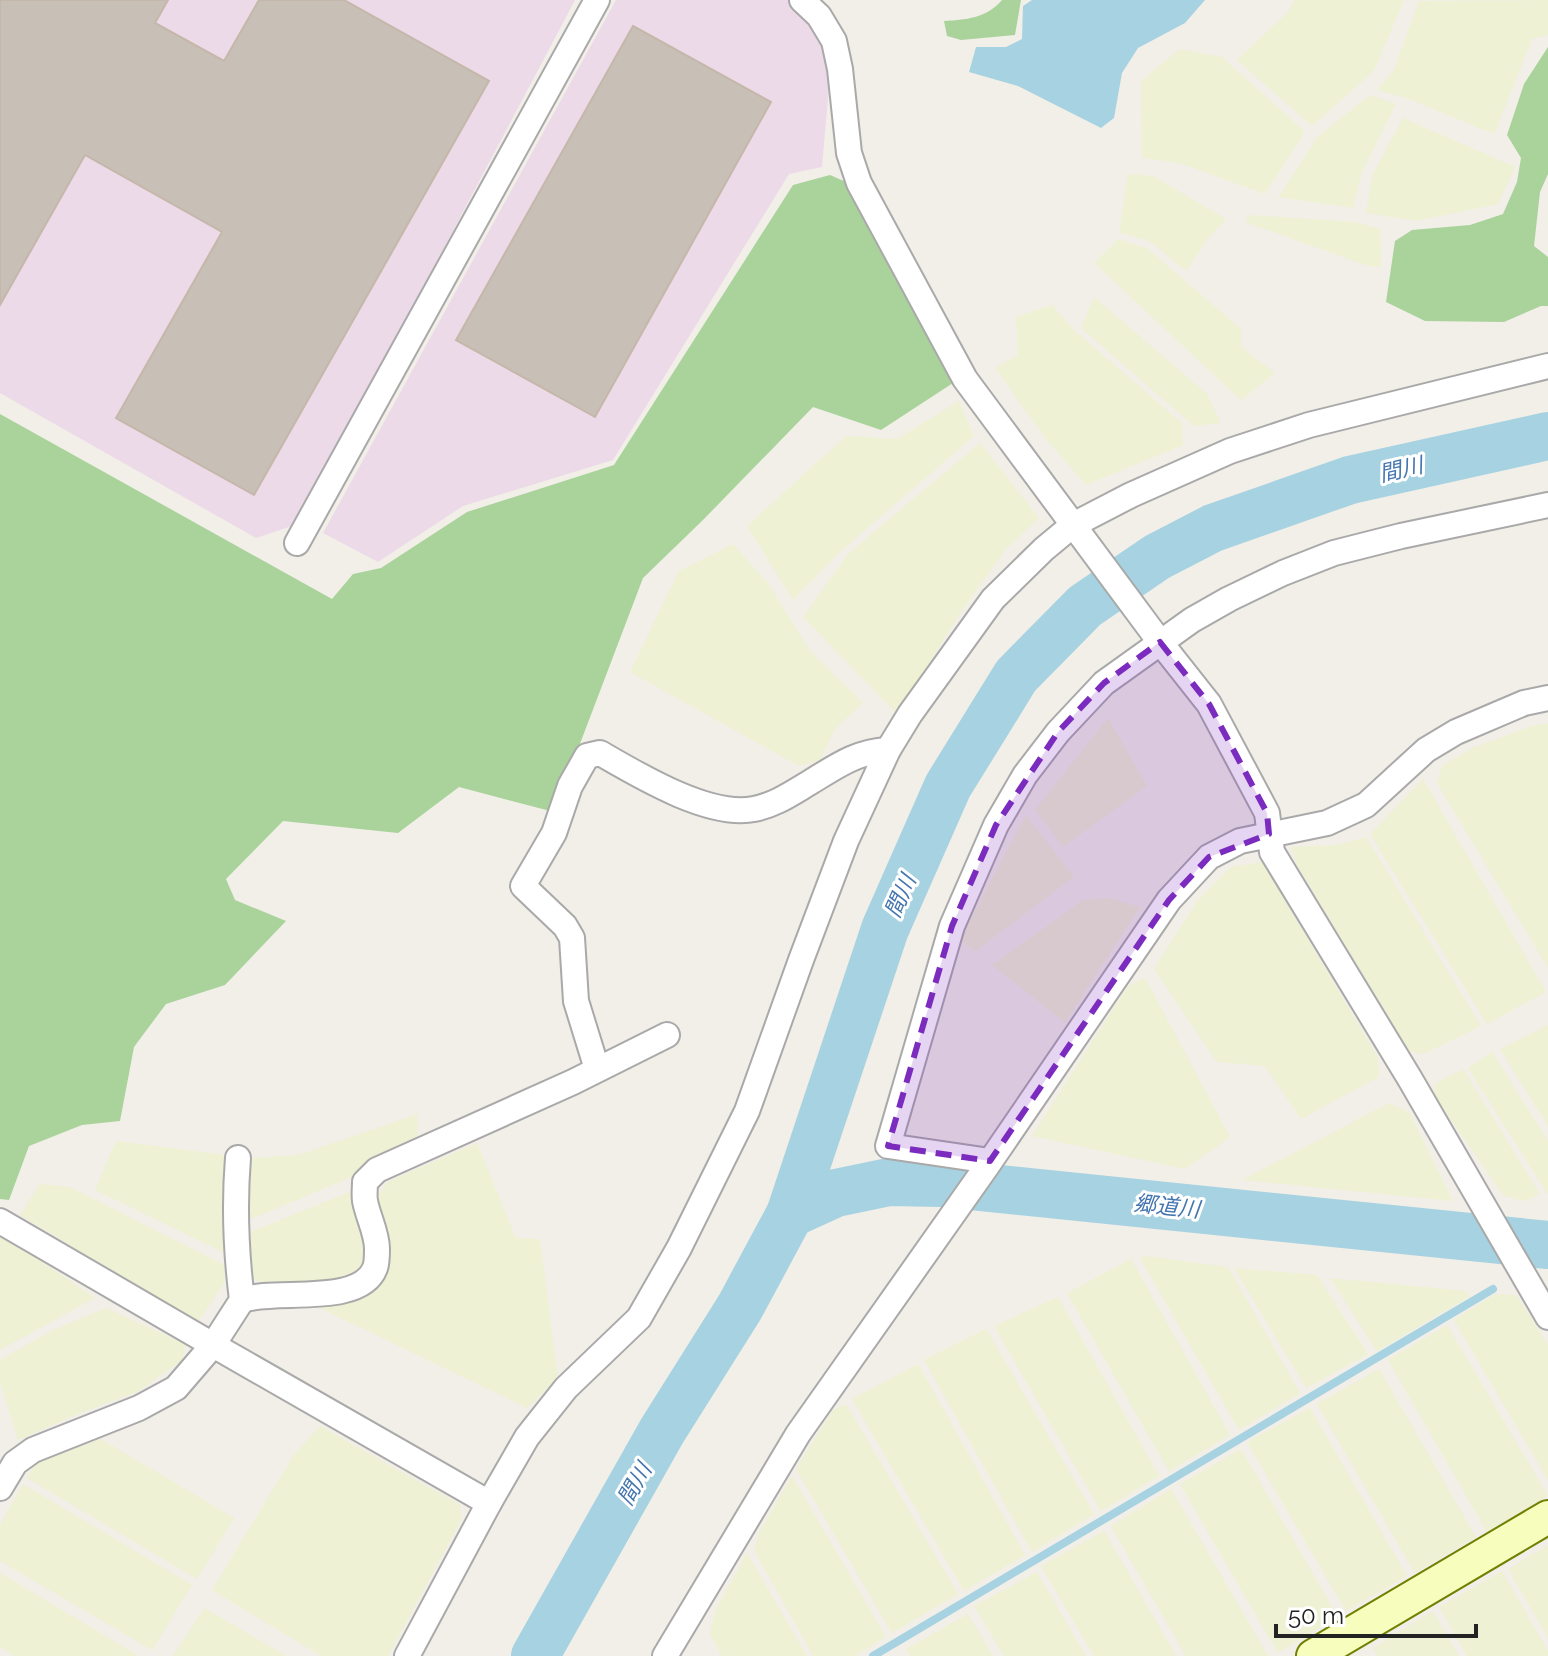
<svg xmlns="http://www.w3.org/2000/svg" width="1548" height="1656" viewBox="0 0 1548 1656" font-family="Raleway,'Noto Sans JP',sans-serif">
  <rect width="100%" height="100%" fill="#f2efe8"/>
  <g fill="#ecdae8">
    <polygon points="0,0 575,0 298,524 256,538 0,393"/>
    <polygon points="616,0 789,0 796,4 822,40 830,75 822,167 789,174 613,460 463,506 378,562 323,533"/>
  </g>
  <g fill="#eef1d3">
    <polygon points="1295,0 1404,0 1374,71 1312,126 1237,60 1288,12"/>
    <polygon points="1548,0 1548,35 1532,39 1494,134 1409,99 1377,90 1394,70 1419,1"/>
    <polygon points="1180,49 1222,57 1305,132 1265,194 1179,163 1142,158 1141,81"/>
    <polygon points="1370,95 1396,104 1362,172 1353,208 1279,197 1317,137"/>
    <polygon points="1403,118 1515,167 1498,204 1416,221 1366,213 1372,176"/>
    <polygon points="1128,174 1153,176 1226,219 1208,239 1186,271 1151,242 1119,232"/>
    <polygon points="1250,215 1354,222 1380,229 1381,267 1368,266 1245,222"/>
    <polygon points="1118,239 1148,249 1241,329 1241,347 1275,373 1241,400 1094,263"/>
    <polygon points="1094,297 1207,394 1221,423 1194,426 1081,328"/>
    <polygon points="1052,305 1073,329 1182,423 1183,445 1086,485 1045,438 995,368 1018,355 1016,317"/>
    <polygon points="959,401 974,436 842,550 793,600 747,526 846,436 897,439"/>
    <polygon points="980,443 1039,518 1005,550 961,612 897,714 803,617 848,554"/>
    <polygon points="733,544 767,582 810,651 863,703 835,729 820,760 799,766 630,672 679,571"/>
    <polygon points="1108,718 1147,786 1063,847 1035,810"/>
    <polygon points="1548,723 1548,968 1437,783 1442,766 1472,748 1535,725"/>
    <polygon points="1423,779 1546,992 1487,1024 1370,834"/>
    <polygon points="1026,815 1074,877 976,951 959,941"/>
    <polygon points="1366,837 1481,1026 1424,1054 1410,1052 1297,865 1291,847 1338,845"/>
    <polygon points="1262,862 1378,1058 1379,1077 1301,1119 1265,1066 1217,1062 1154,969 1198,900 1231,867"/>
    <polygon points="1109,898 1140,907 1065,1023 992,965 1083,900"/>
    <polygon points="1145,978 1230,1137 1185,1169 1032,1136 1128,986"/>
    <polygon points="1548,1025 1548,1126 1500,1049"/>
    <polygon points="1492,1052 1548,1141 1548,1195 1468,1068"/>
    <polygon points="1463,1069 1540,1194 1524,1201 1504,1196 1433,1094 1436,1083"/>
    <polygon points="1389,1103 1409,1112 1453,1201 1242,1180"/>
    <polygon points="417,1114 418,1144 357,1175 246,1221 246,1190 250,1158 299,1155"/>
    <polygon points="116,1141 225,1155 225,1253 95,1190"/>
    <polygon points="477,1143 516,1238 540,1239 558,1378 527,1408 320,1308 326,1304 357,1300 382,1277 377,1199 387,1182"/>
    <polygon points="40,1184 70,1187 224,1265 225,1282 198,1322 20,1215"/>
    <polygon points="352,1191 368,1250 363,1269 341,1285 282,1290 249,1277 243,1235"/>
    <polygon points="0,1236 14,1243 95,1298 0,1350"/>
    <polygon points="1146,1256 1228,1267 1300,1393 1239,1430 1140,1258"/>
    <polygon points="1131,1259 1230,1435 1169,1471 1067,1293"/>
    <polygon points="1234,1268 1317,1275 1368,1354 1306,1388"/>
    <polygon points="1330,1278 1467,1291 1469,1297 1377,1351"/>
    <polygon points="1495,1294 1516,1295 1548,1345 1548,1480 1454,1320"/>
    <polygon points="1058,1297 1159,1476 1101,1511 994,1326"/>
    <polygon points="106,1308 185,1344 182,1360 137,1392 75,1415 18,1440 0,1383 0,1360 51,1331"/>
    <polygon points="1447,1325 1548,1496 1487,1532 1388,1360"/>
    <polygon points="986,1329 1094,1514 1032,1552 924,1360"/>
    <polygon points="918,1364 1025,1555 964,1591 852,1399"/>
    <polygon points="1379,1369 1476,1537 1415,1573 1317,1404"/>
    <polygon points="846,1404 958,1594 892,1633 796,1469 832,1411"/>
    <polygon points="1310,1408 1407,1576 1346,1611 1247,1442"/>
    <polygon points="320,1426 460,1505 461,1520 388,1656 321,1656 212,1590 293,1456"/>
    <polygon points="101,1439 234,1518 197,1579 27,1478 37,1462"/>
    <polygon points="1241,1449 1338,1617 1278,1653 1180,1484"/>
    <polygon points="792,1476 886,1637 855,1656 813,1656 754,1550 760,1531"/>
    <polygon points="23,1484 192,1585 152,1650 0,1561 0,1525"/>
    <polygon points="1171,1489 1268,1656 1186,1656 1111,1526"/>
    <polygon points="1104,1531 1176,1656 1094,1656 1041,1566"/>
    <polygon points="1548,1545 1548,1638 1508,1569"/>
    <polygon points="747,1553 807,1656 722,1656 710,1634 715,1611"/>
    <polygon points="1502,1571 1548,1651 1548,1656 1467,1656 1439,1607"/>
    <polygon points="1037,1572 1086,1656 1004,1656 974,1606"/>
    <polygon points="0,1573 139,1656 14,1656 0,1647"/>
    <polygon points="204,1608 287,1656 173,1656"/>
    <polygon points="1433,1611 1459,1656 1378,1656 1373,1648"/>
    <polygon points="968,1614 993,1656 910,1656 906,1649"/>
  </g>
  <g fill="#a9d39b">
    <path d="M1002 0H1021L1015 35 961 40 947 36 944 21C965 20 987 18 1002 0Z"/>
    <polygon points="1548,47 1548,174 1540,192 1534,246 1548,257 1548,306 1541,306 1504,322 1425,321 1386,302 1395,241 1412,230 1470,225 1503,214 1517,182 1521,158 1507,135 1524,84"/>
    <polygon points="830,175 853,185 953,383 881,430 813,407 703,520 643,578 554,812 459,787 398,833 283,821 226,879 235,900 286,921 225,985 166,1004 134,1047 120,1121 82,1125 29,1146 9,1200 0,1199 0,414 332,599 353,574 381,568 467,512 614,465 793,185"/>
  </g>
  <polygon fill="#a7d2e1" points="1032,0 1205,0 1185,23 1138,48 1122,73 1114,118 1101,128 1018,86 969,72 976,47 1006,47 1022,39 1023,6"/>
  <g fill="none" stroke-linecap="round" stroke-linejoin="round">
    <polyline stroke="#a7d2e1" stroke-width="8" points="873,1656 1493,1289"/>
    <g stroke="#a7d2e1" stroke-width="48">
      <polyline points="790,1214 836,1193 889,1182 942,1183 1548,1245"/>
      <polyline points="535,1656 662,1431 740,1307 790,1214 885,929 948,786 1016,676 1085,606 1157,557 1213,528 1350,480 1548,436"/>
    </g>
  </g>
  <g fill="#c8bfb7" stroke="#c5b7a9" stroke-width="2">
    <polygon points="0,0 168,0 155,23 224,61 259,0 344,0 489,81 254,495 116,418 222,232 85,155 0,305"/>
    <polygon points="633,26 771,102 595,417 456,340"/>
  </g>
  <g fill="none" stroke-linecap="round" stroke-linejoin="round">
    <g stroke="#a9a9a9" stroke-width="28">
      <g id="minor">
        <polyline points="802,0 819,16 834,41 840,69 849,153 859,183 965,379 1160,642 1209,704 1267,813 1272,852 1410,1079 1548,1317"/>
        <polyline points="297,543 597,0"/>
        <path d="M597 1069 576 1001 572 938 565 926 523 886 554 833 570 786 587 756 600 753C638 775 709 818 754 809 775 805 792 793 809 783 837 766 855 752 888 750"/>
        <polyline points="990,1161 888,1146 952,926 996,825 1025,775 1058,732 1104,683 1192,620 1229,599 1283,573 1334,553 1401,536 1548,505"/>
        <polyline points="0,1221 213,1345 489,1503"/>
        <path d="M242 1300C275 1288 360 1307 375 1268 377 1263 377 1254 377 1249 377 1233 368 1217 365 1201 364 1195 365 1188 365 1182L377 1170 573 1082 667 1035"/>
        <path d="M0 1488 15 1463 33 1450 139 1408 176 1388 213 1345 242 1300C236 1252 234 1206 238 1158"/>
        <polyline points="407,1656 489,1503 527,1437 566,1388 639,1318 679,1248 747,1111 801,960 846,841 888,750 910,714 993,599 1044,549 1073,525 1131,495 1230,451 1309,425 1548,366"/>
        <polyline points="665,1656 798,1434 987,1166 1169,900 1209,857 1240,841 1327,823 1366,805 1426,750 1456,732 1524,703 1548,698"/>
      </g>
    </g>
    <g stroke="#6e8100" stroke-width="36">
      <polyline id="secondary" points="1313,1656 1548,1517"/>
    </g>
    <use href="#minor" stroke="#fff" stroke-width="24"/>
    <use href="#secondary" stroke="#f7fdbc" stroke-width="32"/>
  </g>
  <path fill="#7b2cbf" fill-opacity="0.2" stroke="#7b2cbf" stroke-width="6" stroke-dasharray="16 10" stroke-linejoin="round" d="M1160 642 1209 704 1267 813 1269 834 1209 857 1169 900 990 1161 888 1146 952 926 996 825 1058 732 1104 683Z"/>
  <g text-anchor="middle" stroke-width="6" stroke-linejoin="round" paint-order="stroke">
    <g font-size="22" font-style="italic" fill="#4576b0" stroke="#fff">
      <text transform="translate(1401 469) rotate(-13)" y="8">間川</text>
      <text transform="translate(900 896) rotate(-66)" y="8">間川</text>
      <text transform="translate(1167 1206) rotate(6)" y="8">郷道川</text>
      <text transform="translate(634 1484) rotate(-60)" y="8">間川</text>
    </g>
  </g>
  <path d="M1276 1624v12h200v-12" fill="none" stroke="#222222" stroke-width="4"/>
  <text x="1288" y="1624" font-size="24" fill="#222222" stroke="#ffffff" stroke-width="6" paint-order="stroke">50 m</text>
</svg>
